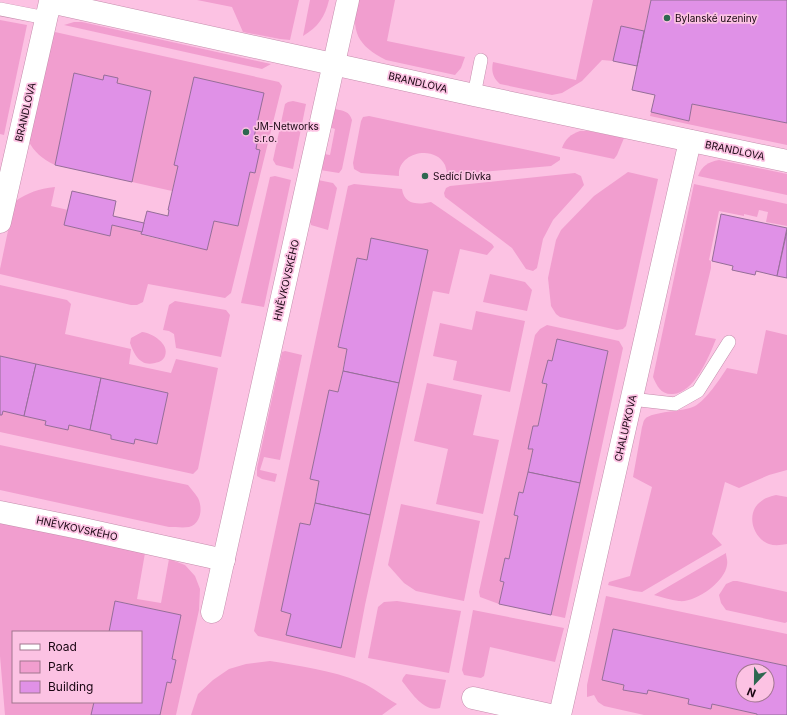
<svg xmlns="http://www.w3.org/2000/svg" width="787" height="715" viewBox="0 0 787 715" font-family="Inter,sans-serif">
  <rect width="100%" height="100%" fill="#fcc2e3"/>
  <g fill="#f19ecf" fill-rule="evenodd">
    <polygon points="197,0 299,0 290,40 280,39 243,32 232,7"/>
    <path d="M310 0H329C325 17 318 27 303 36Z"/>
    <path d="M357 0H395L387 41 465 57 461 68 455 75 386 60C357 45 351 32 357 0Z"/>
    <path d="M593 0H651L644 31 621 26 613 61 602 60 582 81 562 93 552 95 500 84C493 78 491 71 493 62L576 80Z"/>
    <polygon points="0,20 27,25 4,135 0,134"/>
    <polygon points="74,22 82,22 271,64 262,69 64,25"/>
    <path d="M55 32 279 82 282 86 231 293 225 298 148 284 143 302 137 305H131L0 274V269L14 202C29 192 38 189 55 187L51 206 68 210 64 225 110 236 112 225 142 232V235L207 250 214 221 238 226 250 172 260 150 256 149 258 138 254 137 194 77 174 164 178 166 172 191 132 182 151 91 74 73 55 165C42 159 34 152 28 140L51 38Z"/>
    <polygon points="293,101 306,104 293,169 276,165 273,160 285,104 288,102"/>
    <polygon points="692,104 787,123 787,145 650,116 651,112 689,121"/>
    <path d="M335 109C344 111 349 111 352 120L342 169 339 173 320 170 324 154 330 155 335 129 329 127Z"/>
    <path d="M369 116 560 157V160L551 166 447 175C447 172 446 168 445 165 435 144 397 152 399 176L361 173 354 169 353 163 361 121 363 117Z"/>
    <path d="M580 131H589L624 138 617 155 614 159 562 148C565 139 571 134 580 131Z"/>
    <path d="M719 160 787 174V195L698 176C702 166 708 162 719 160Z"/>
    <polygon points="628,172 658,179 626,326 623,329 617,330 560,317 556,314 551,306 548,278 556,240 561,230 594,196"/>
    <polygon points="575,173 581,176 584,185 580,190 553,220 543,239 537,268 533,271 526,269 512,248 445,197 444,193 446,188 450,186"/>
    <polygon points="275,176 291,180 264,307 241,303 270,177"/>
    <polygon points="318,180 333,183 337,188 328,230 311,225 310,222"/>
    <path d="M354 184 402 189C404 205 419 205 431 202L492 244 494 247 487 255 460 249 449 294 433 291 365 605 355 658 258 636 254 631 348 186ZM372 238 427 251 341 647 286 635 291 614 281 611 300 523 310 525 319 481 310 479 329 391 338 392 347 349 338 346 357 258 367 260Z"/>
    <path d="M694 184 787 204V226L766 222 768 212 759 210 757 217 744 214V216L719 211 709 260 711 261V268L695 335 716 339C709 357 694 393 673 394 661 395 657 386 653 377Z"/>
    <polygon points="490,274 525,282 532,290 527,311 483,302"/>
    <polygon points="0,285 67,300 71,304 65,334 131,349 129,364 171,373 176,359 218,368 198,469 193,474 0,432 0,415 2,415 3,411 46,421 45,425 67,430 69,425 111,435 111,439 133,444 135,439 156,444 168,393 0,356"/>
    <polygon points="175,301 226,310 230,315 221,357 176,348 174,334 169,331 163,330 169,305"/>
    <polygon points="476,311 525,321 510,392 453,380 457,361 433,356 440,323 472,330"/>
    <polygon points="547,325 619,341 623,348 565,618 551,615 608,351 557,339 523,493 519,492 514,515 518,516 509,559 505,558 500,581 504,582 499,604 480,597 479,592 535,335 540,329"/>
    <path d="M766 330 787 335V470L769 475 739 488 725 482 712 534 722 545 642 592 634 591 608 585 609 582 630 576 652 487 633 477 642 427C643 425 643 421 645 419 652 411 684 412 695 406 706 400 720 379 727 368L757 374Z"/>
    <path d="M142 332C152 333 170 344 165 356 163 361 159 362 155 363 140 367 134 354 130 343L131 338Z"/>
    <polygon points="285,351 302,355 280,460 264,457 260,470 277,474 275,482 262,479 257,476 257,468 282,352"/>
    <polygon points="427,383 482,395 473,435 499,440 483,514 436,504 448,449 414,441"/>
    <path d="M0 445 188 485C191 489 195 493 198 498 203 508 201 524 189 527 183 528 175 527 169 527L0 490Z"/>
    <path d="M776 495 787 497V544C781 545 775 546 769 544 753 538 746 515 759 503 764 498 769 497 776 495Z"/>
    <polygon points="401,504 480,521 464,601 416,591 404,583 388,565"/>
    <polygon points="0,523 145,553 137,599 161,603 169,559 185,565 195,576 200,589 199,610 176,715 160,715 167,682 171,682 176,660 172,659 181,615 116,601 109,632 13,632 13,702 94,702 91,715 5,715 0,656"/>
    <path d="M726 553C726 556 728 561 727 565 725 582 695 603 679 601 671 600 662 597 654 595Z"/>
    <polygon points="733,581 737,581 787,592 787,622 785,623 726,610 721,603 719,595 726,584"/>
    <polygon points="606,596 787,634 787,666 613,630 602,680 624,685 623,690 647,694 648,690 689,699 689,704 711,709 712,704 757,714 757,715 644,715 604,706 598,702 594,695 587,697 587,685"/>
    <polygon points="397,601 461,611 449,673 368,658 378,607 384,602"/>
    <polygon points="473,610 564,628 555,662 490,647 484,676 481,678 464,675 462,670"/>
    <path d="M270 661C300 666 331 670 360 682 373 687 384 697 397 704L382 715H191L198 694 213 680 229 669 246 664Z"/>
    <path d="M406 674 446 680 440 708C424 713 411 692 402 681L403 678Z"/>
  </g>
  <g fill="#e091e7" stroke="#956e98" fill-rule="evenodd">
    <polygon points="651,0 787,0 787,123 692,104 689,121 651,112 655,95 632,90"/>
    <polygon points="621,26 644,31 637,66 613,61"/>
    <polygon points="74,73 103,80 104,75 118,78 117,83 151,91 132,182 55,165"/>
    <polygon points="194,77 264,93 254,137 258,138 256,149 260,150 255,173 250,172 238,226 214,221 207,250 141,234 147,211 168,216 169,210 168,210 178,166 174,165"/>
    <polygon points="72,191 116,201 113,216 144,223 142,232 112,225 110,236 64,225"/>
    <polygon points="721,214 787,228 777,276 756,271 755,275 732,270 733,266 712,261"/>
    <polygon points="787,231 787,278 777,276"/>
    <polygon points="371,238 428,250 399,383 343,371 347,349 338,347 357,258 367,260"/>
    <polygon points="557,339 608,351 580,483 528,472 533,449 528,449 533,426 538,426 547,384 542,383 548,360 552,361"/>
    <polygon points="0,356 36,364 24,416 3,411 2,415 0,415"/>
    <polygon points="36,364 101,378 90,430 69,425 68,430 45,425 46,421 24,416"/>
    <polygon points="343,371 399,383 370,515 315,503 319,481 310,479 329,390 338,392"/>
    <polygon points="101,378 168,393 157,444 135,439 134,444 111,439 111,435 90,430"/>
    <polygon points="528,472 580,483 551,615 499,604 504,582 500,581 505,558 509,559 518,516 514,515 519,492 523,493"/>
    <polygon points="315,503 370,515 341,648 286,635 291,614 281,611 300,523 310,525"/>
    <polygon points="115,601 181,615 172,659 176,660 171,683 167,682 160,715 91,715 94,702 141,702 141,632 109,632"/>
    <path d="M613 629 787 666V715H757V714L712 704 711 709 688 704 689 699 648 690 647 694 623 690 624 685 602 680ZM743 671H767V695H743Z"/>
  </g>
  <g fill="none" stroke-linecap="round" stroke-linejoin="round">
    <g stroke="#c48dac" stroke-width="14">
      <g id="lane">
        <polyline points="0,9 46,18"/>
        <polyline points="474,95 481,60"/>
        <polyline points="631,399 675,404 698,391 729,342"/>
      </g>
    </g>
    <g stroke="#c48dac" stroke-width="23">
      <g id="street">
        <polyline points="0,222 50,2 474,95 787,161"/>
        <polyline points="0,512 79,528 224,560"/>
        <polyline points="212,612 348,0"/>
        <polyline points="473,698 550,715"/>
        <polyline points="560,715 690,141"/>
      </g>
    </g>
    <use href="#lane" stroke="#fff" stroke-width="13"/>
    <use href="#street" stroke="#fff" stroke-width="22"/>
  </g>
  <g fill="#2e6750" stroke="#fcc2e3" stroke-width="1.5">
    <circle cx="667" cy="18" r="4"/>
    <circle cx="246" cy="132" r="4"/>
    <circle cx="425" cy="176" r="4"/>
  </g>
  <g text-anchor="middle" stroke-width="3.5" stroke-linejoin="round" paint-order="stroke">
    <g font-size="10" fill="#190612" stroke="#fcc2e3" text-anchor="start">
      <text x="675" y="22">Bylanské uzeniny</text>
      <text x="254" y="130">JM-Networks<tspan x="254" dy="12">s.r.o.</tspan></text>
      <text x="433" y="180">Sedící Dívka</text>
    </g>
    <g font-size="10" fill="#190612" stroke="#fcc2e3">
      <text transform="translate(418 82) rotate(13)" y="4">BRANDLOVA</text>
      <text transform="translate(25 112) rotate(-77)" y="4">BRANDLOVA</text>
      <text transform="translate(735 150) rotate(12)" y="4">BRANDLOVA</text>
      <text transform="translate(286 280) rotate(-77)" y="4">HNĚVKOVSKÉHO</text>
      <text transform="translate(625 428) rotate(-77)" y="4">CHALUPKOVA</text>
      <text transform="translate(77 528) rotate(12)" y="4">HNĚVKOVSKÉHO</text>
    </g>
  </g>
  <rect x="12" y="631" width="130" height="72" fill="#fcc2e3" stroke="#a1778f"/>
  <rect x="20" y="644" width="20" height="6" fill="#ffffff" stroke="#a1778f"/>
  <text x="48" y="651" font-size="12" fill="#190612">Road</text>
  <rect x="20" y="661" width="20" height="12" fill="#f19ecf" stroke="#a1778f"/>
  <text x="48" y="671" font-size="12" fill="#190612">Park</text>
  <rect x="20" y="681" width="20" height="12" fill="#e091e7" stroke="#a1778f"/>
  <text x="48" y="691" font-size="12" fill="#190612">Building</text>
  <g transform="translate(755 683) rotate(202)"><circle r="19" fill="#fcc2e3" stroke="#a1778f"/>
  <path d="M0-3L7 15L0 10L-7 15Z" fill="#2e6750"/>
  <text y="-6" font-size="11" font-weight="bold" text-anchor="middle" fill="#190612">N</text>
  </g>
</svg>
